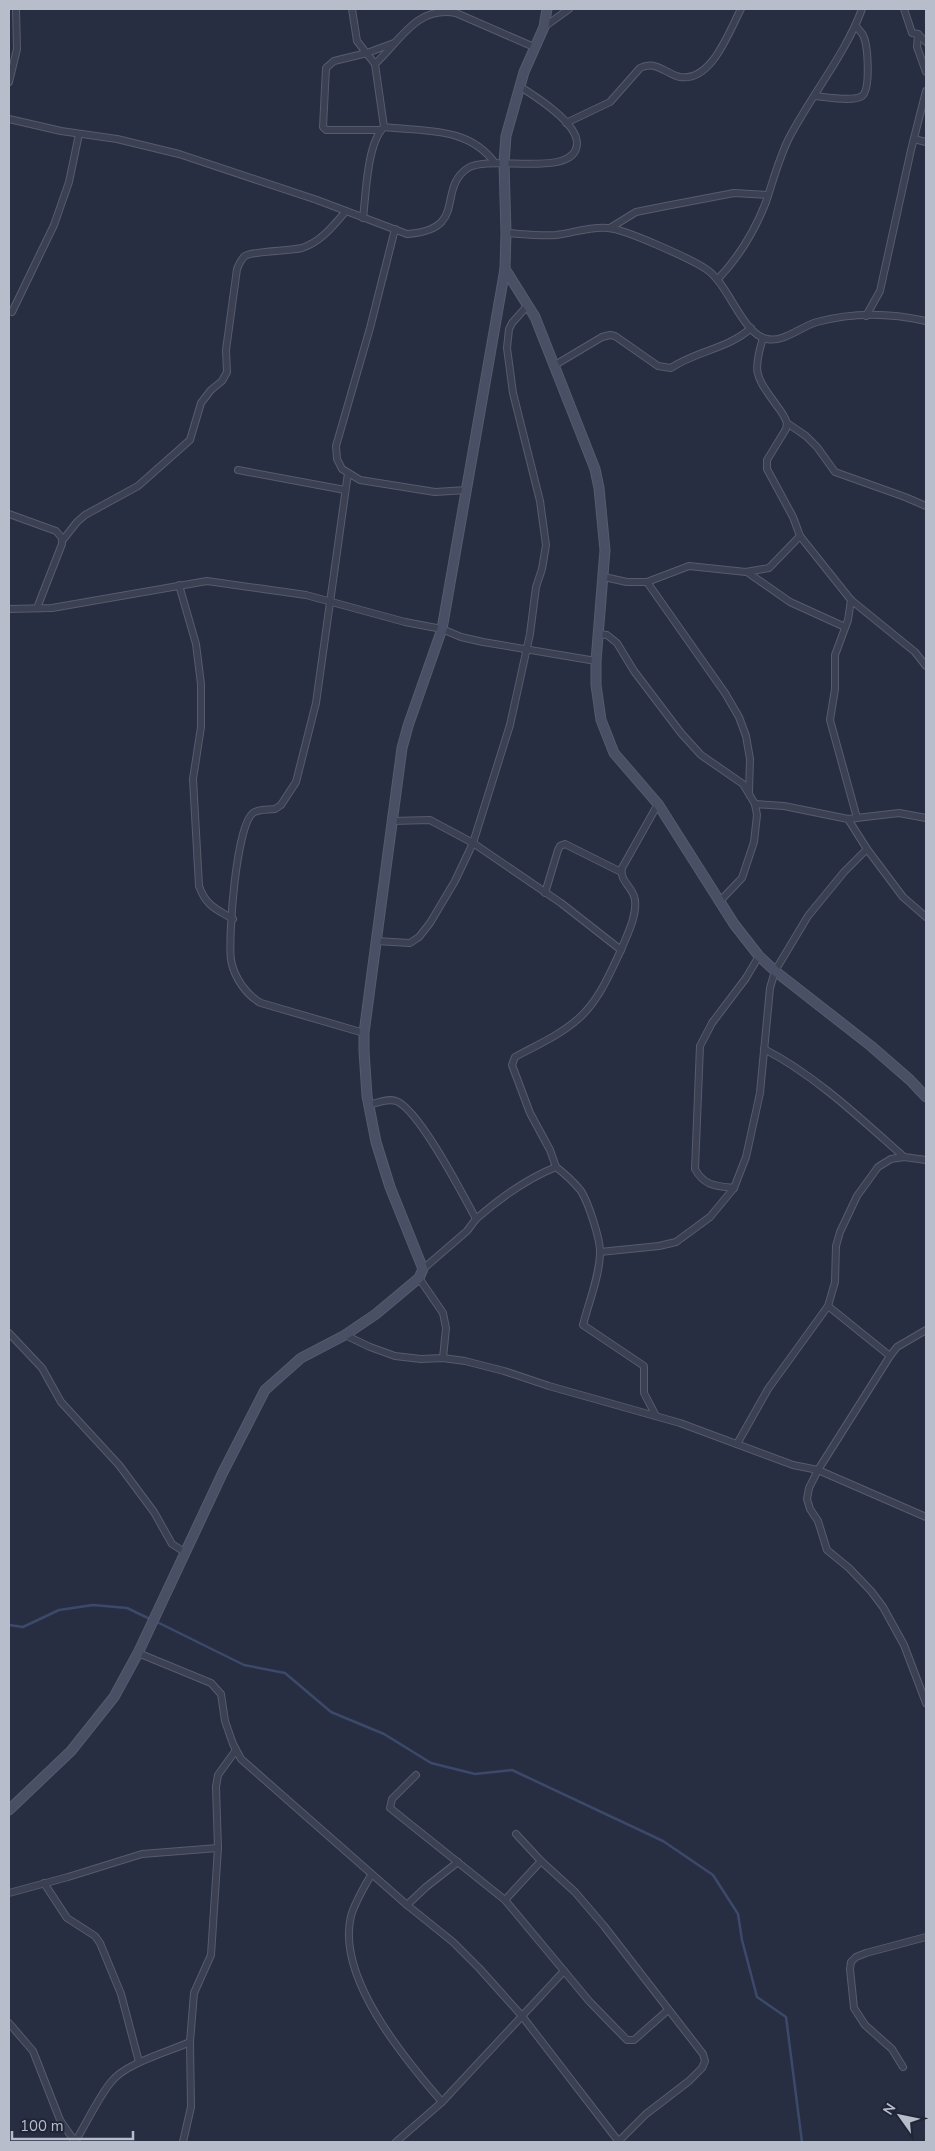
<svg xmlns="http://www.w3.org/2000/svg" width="935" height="2151" viewBox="0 0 935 2151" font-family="'Nunito Sans',sans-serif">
  <rect width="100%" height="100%" fill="#272e42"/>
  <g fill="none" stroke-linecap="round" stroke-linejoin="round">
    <g stroke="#3d496a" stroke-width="2.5">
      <polyline points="155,1621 244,1665 285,1673 331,1712 384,1734 431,1763 475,1774 512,1770 663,1841 713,1875 738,1914 742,1940 757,1997 786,2017 802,2142"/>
      <polyline points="9,1625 23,1627 59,1610 93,1605 127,1608 150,1619"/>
    </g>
    <g stroke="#565c6c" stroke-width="8">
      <g id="street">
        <polyline points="352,9 357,41 375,64"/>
        <polyline points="904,9 912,33 918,34 926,42"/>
        <polyline points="544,27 569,9"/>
        <polyline points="918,34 917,47 926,72"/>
        <polyline points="9,82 17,49 16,9"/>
        <path d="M815 96C825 97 854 102 862 96 871 89 868 45 863 35 861 32 858 29 856 26"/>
        <path d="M9 119 61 131 117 139 179 154 317 200 407 234C469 230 436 189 468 168 490 154 575 179 577 144 578 123 535 96 519 86"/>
        <path d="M566 123 610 102 640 68C650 63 656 66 666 71 670 73 675 76 680 77 712 82 729 31 741 9"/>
        <path d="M384 127 375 64C401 40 416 6 456 13L534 47"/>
        <polyline points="380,130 326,130 323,127 326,68 334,61 367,53 394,43"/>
        <polyline points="914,139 926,142"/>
        <path d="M363 218C366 194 367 143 384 127 425 132 468 126 495 163"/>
        <polyline points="610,228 636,212 666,206 734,193 768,195"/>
        <polyline points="395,229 370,328 336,446 337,459 342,469 360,480 435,492 467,490"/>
        <path d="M506 233C523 234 539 236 556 235 573 233 591 226 608 228 625 229 691 259 706 269 729 284 742 334 767 339 783 343 802 326 817 322 853 312 891 313 926 321"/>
        <path d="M718 279C739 257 755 230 766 202 773 181 779 158 789 138 812 94 845 55 862 9"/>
        <polyline points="12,312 54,225 69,182 79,134"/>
        <polyline points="866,316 880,291 911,150 926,91"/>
        <path d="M763 338C752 374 756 376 777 406 781 411 785 417 787 423L786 429 767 460V469L793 517 800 536 851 600 915 652 926 666"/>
        <path d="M555 365 602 337 610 335 615 336 658 366 671 368C696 351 728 349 751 328"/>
        <polyline points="787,423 806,436 817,447 835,472 905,497 926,506"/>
        <polyline points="238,470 345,490"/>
        <path d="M348 473 316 703 296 782 281 805 275 809C268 810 258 809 253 813 236 826 228 938 231 960 234 977 246 995 261 1003L364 1033"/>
        <polyline points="9,514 56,531 62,538 62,544 37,608"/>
        <path d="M62 541 77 522 85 515 138 486 190 440 201 403 211 390 222 381 227 372 226 350 237 269C239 264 241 259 245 256 252 251 290 251 302 248 321 242 334 225 346 211"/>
        <polyline points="747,572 790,602 845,627"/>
        <polyline points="604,577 627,582 647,582 725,693 739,717 746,736 750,759 749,792"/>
        <polyline points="647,582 689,566 746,572 769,568 800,536"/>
        <path d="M179 585 196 644 201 684V727L193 779 199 886C206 906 216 909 233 919"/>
        <polyline points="851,600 848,620 835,655 835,689 830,720 857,818"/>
        <polyline points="9,609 52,608 207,581 306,595 405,622 442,629 461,637 483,642 596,661"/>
        <polyline points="598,634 607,635 617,643 634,671 681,733 701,755 743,784 755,804 757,815 754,842 742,878 720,901"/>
        <polyline points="755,804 784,806 848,819 899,813 926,818"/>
        <polyline points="848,819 867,849 903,897 926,917"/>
        <path d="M392 821 430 820 473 843 561 903 621 950C627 935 637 916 635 900 634 888 619 881 622 868L658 804"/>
        <polyline points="545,893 558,850 560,846 565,844 621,872"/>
        <polyline points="376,941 410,943 419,937 430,923 455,881 473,843 510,725 530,634 536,587 542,569 546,545 540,501 513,393 507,348 509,329 512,323 528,305"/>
        <path d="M764 1049C815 1075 861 1119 904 1157"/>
        <path d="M369 1105C376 1103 388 1098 396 1101 419 1109 463 1195 476 1219L467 1231 423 1269"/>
        <path d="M556 1167 550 1150 530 1113 512 1065 515 1057C537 1045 560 1035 578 1019 599 1001 610 973 621 950"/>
        <path d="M734 1188C716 1186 704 1186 695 1169L700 1046 712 1023 746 978 759 956"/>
        <path d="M476 1219C500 1198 526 1179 556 1167 565 1174 574 1182 581 1191 588 1202 601 1240 600 1254 599 1278 589 1301 583 1325L644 1366V1393L656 1416"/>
        <polyline points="600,1252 659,1246 676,1242 710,1217 734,1188 746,1157 760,1093 770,988 775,971 808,916 844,872 867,849"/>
        <polyline points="419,1278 443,1313 446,1328 443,1358"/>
        <polyline points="828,1306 890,1356"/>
        <polyline points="926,1330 897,1347 890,1356 818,1470 809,1488 807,1499 810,1509 818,1521 827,1550 849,1568 871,1591 883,1607 904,1645 926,1703"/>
        <polyline points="9,1333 42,1368 61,1402 119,1465 154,1512 172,1544 186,1553"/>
        <polyline points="345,1335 370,1347 395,1356 421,1359 443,1358 465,1361 504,1371 549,1386 680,1423 793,1465 818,1470 926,1517"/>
        <polyline points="737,1444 768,1389 828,1306 835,1282 836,1246 840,1232 857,1196 878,1167 891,1159 904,1157 926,1160"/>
        <polyline points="138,1653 211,1683 221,1694 225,1721 233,1744 241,1759 407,1905 453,1942 479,1968 522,2016 619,2142"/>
        <polyline points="416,1775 392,1799 390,1808 505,1900 589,2001 627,2040 634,2040 668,2010"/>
        <polyline points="516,1834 541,1861 575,1892 604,1926 703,2054 705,2061 702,2068 689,2081 646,2114 618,2142"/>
        <path d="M371 1875C364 1887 355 1902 351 1916 336 1977 404 2058 442 2102"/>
        <polyline points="44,1883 67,1918 95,1936 100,1943 121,1994 139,2062"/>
        <polyline points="9,1893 68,1877 142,1854 218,1848"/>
        <polyline points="505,1900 541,1861"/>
        <polyline points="407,1905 426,1887 458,1862"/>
        <polyline points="9,2023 33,2051 60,2120 75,2142"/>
        <polyline points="903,2067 892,2049 865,2025 854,2008 850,1969 851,1962 856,1957 866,1953 926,1937"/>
        <path d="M75 2142C86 2124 98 2098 111 2082 126 2063 168 2052 190 2042"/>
        <polyline points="183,2142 191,2107 190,2042 194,1993 211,1955 218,1848 216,1787 218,1775 236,1750"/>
        <polyline points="396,2142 442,2102 564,1971"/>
      </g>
    </g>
    <g stroke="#565c6c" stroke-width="11">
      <g id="secondary">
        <polyline points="547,9 544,27 524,72 506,136 504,163 506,233 505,269 535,317 595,469 599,488 605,550 596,661 596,685 601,720 614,753 658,804 734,924 759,956 775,971 871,1046 910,1080 926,1097"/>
        <polyline points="9,1810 71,1751 114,1697 138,1653 223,1472 265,1390 301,1358 345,1335 376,1314 419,1278 423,1269 390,1187 376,1142 367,1096 364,1051 364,1033 402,748 408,726 442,629 505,269"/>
      </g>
    </g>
    <use href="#street" stroke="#3b4152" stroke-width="6"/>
    <use href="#secondary" stroke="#494f65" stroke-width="9"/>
  </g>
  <rect width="935" height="2151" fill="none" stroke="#b8bdcc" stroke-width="20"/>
  <g transform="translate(900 2116) rotate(303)" stroke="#202637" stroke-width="4" paint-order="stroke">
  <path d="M0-4L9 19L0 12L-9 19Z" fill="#b8bdcc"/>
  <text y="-8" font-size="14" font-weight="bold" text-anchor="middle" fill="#b8bdcc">N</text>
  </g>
  <path d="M12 2131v8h121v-8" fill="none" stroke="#b8bdcc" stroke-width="2.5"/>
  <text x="20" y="2131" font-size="15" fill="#b8bdcc" stroke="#202637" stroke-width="4" paint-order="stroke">100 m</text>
</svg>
